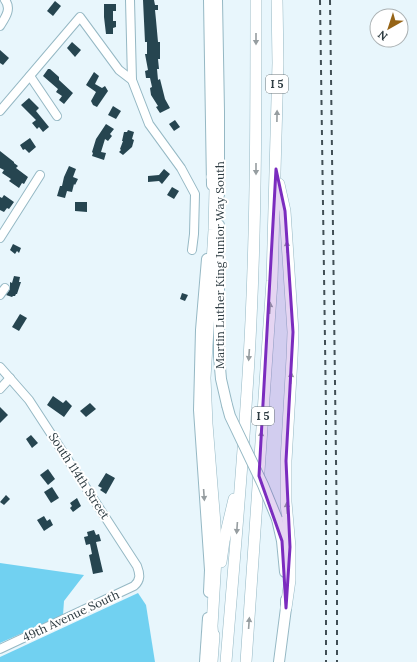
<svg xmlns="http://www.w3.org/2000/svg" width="417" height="662" viewBox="0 0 417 662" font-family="Lora,serif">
  <rect width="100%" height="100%" fill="#e8f6fc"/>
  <g fill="#71d1f1">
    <polygon points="0,563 84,575 64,601 63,615 0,643"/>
    <polygon points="138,593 146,605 155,662 0,662 0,657"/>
  </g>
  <g fill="#264550">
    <polygon points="143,0 154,0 155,5 158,5 158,10 155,10 156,20 158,42 160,42 160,59 158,59 159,69 157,69 158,80 160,79 165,99 170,108 160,113 156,107 158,106 151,95 150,88 152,87 150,78 146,78 145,71 148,70 145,54 147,54 147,42 145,42"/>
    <polygon points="55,1 61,6 53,16 47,11"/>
    <polygon points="104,4 116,4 116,11 113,11 113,21 116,21 116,27 113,28 113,34 106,34 104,17"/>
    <polygon points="72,42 81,50 75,57 67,48"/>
    <polygon points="0,50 9,58 3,65 0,63"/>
    <polygon points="48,69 50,69 59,77 59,80 73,93 64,104 59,100 62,96 56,92 58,89 43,76"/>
    <polygon points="94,72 99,76 95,84 102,88 105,86 108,91 97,107 93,105 91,101 96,92 86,85"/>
    <polygon points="29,98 39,108 36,111 49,127 43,132 39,127 37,129 32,123 36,120 21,105"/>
    <polygon points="113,106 121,111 116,119 108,115"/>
    <polygon points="175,120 180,127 174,131 169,124"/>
    <polygon points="106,124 114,129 110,134 112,136 108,141 105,139 101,152 106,153 104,160 92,156 93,153 92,152 96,139"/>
    <polygon points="128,130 134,132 132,139 134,140 132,147 123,155 119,152 121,150 120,149 123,141 122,141 124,132 127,132"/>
    <polygon points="30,138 36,147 29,153 25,149 23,150 20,145"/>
    <polygon points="0,151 14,162 14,163 18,166 16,168 28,177 24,184 22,183 19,188 9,181 11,179 2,173 4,170 0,168"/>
    <polygon points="69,166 76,169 73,177 78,179 75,185 74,184 72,192 67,191 65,198 57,196 60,186 62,186 64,177"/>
    <polygon points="164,169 170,174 162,184 159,181 148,182 148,176 159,175"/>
    <polygon points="172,187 179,191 174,199 167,195"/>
    <polygon points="4,195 14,202 9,209 7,208 4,212 0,210 0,197 2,198"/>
    <polygon points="75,202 87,202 87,212 75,211"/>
    <polygon points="13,244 21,248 19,253 17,251 15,254 10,250"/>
    <polygon points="14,276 20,277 19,282 21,282 17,294 16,294 15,296 13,296 12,297 6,295 10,289 10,282 12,283"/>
    <polygon points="182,293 188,295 185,301 180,299"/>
    <polygon points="20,314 27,318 19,331 12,327"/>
    <polygon points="53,396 63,403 66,400 72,406 64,417 47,405"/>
    <polygon points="90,403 96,409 86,417 80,411"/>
    <polygon points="0,407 8,415 0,423"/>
    <polygon points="31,435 38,443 32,448 26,439"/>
    <polygon points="48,469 55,479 48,485 40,475"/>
    <polygon points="106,473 115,478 106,494 100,490 102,488 98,486"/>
    <polygon points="52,487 59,498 51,503 44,492"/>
    <polygon points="6,495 10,499 4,505 0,502"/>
    <polygon points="77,498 81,506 73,512 70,508 72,506 70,503"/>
    <polygon points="44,516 47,521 50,519 53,525 44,531 37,520"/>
    <polygon points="94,530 96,535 99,534 101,541 96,542 103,572 93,574 89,555 92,554 90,544 86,545 84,537 88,536 87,532"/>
  </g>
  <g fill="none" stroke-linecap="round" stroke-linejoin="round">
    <g stroke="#95b8c4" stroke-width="10">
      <g id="minor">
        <polyline points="130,0 132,80"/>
        <path d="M0 26C5 18 12 9 5 0"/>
        <polyline points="30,76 57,116"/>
        <polyline points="0,111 80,17 119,70 132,80 149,124 181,168 195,194 194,234 192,250"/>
        <polyline points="0,238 40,175"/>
        <polyline points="0,295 5,288"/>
        <path d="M0 367 29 400 137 566C140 574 141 580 134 586L0 649"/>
        <polyline points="0,389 10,378"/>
      </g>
    </g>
    <g stroke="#95b8c4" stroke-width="12">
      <g id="major">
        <polyline points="209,0 212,185"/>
        <polyline points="217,0 219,111 219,195"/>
        <polyline points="219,225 219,356 221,379 227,405"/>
        <polyline points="207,259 201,330 199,410 210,570 209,592"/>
        <polyline points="277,519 282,541 285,572"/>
        <polyline points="205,662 208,618"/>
        <polyline points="279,662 286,608 286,600"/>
      </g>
    </g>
    <g stroke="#95b8c4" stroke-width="12">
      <g id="highway">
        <polyline points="212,177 215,189 214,230 205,378 207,424 215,524 216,558 212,626 213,641"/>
        <polyline points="279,184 285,211 293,332 292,358 286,461 286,502 290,547 290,580 286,608"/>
        <polyline points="221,562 224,541 234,499"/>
        <polyline points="212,662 214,635"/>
        <path d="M226 662C235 548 246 434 251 320 256 213 256 107 256 0"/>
        <polyline points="246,662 272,281 278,63 277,0"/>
      </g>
    </g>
    <use href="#minor" stroke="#fff" stroke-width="8"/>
    <use href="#major" stroke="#fff" stroke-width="10"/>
    <use href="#highway" stroke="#fff" stroke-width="11"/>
    <g stroke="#414f55" stroke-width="2" stroke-dasharray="5 5" stroke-linecap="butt">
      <polyline points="320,0 326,410 326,662"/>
      <polyline points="330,0 337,536 337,662"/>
    </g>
    <g stroke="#95b8c4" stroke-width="12" stroke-linecap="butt">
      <polyline id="major-bridge" points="227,405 230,416 263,485 277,519"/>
    </g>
    <use href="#major-bridge" stroke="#fff" stroke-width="10"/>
  </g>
  <defs><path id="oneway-solid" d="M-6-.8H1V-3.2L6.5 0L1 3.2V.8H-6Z"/></defs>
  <g fill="#969da0">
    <use href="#oneway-solid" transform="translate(256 39) rotate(90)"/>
    <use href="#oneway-solid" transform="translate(277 116) rotate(-89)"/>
    <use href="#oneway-solid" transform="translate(256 169) rotate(90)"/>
    <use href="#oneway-solid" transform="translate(287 247) rotate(-93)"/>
    <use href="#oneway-solid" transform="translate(270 308) rotate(-86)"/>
    <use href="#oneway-solid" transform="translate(249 355) rotate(94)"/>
    <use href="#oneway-solid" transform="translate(291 378) rotate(-86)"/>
    <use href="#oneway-solid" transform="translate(261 437) rotate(-86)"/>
    <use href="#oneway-solid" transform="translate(204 495) rotate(86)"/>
    <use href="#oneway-solid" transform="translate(287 508) rotate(-94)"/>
    <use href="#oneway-solid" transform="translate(237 528) rotate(94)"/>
    <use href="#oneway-solid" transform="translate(249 623) rotate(-86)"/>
  </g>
  <path fill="#7b2cbf" fill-opacity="0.2" stroke="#7b2cbf" stroke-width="3" stroke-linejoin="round" d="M276 169 285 211 293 332 286 461 290 547 286 608 282 541 259 476Z"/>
  <g text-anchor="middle" stroke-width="4" stroke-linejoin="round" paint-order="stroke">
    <g fill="#fff" stroke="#6c767a" stroke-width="1">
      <rect x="266" y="75" width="22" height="18" rx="3"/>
      <rect x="252" y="407" width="22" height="18" rx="3"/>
    </g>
    <g font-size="11" font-weight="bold" fill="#2d3b41">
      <text x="277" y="88">I 5</text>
      <text x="263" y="420">I 5</text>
    </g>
    <g font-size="12" fill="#2d3b41" stroke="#fff">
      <text transform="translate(220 265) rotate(-90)" y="4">Martin Luther King Junior Way South</text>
      <text transform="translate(79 476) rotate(57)" y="4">South 114th Street</text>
      <text transform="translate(71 616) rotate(-25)" y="4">49th Avenue South</text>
    </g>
  </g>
  <g transform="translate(389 28) rotate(219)"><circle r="19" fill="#ffffff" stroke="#abb1b3"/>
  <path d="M0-3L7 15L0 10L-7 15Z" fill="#966417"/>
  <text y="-6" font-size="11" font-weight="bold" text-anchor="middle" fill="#2d3b41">N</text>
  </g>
</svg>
